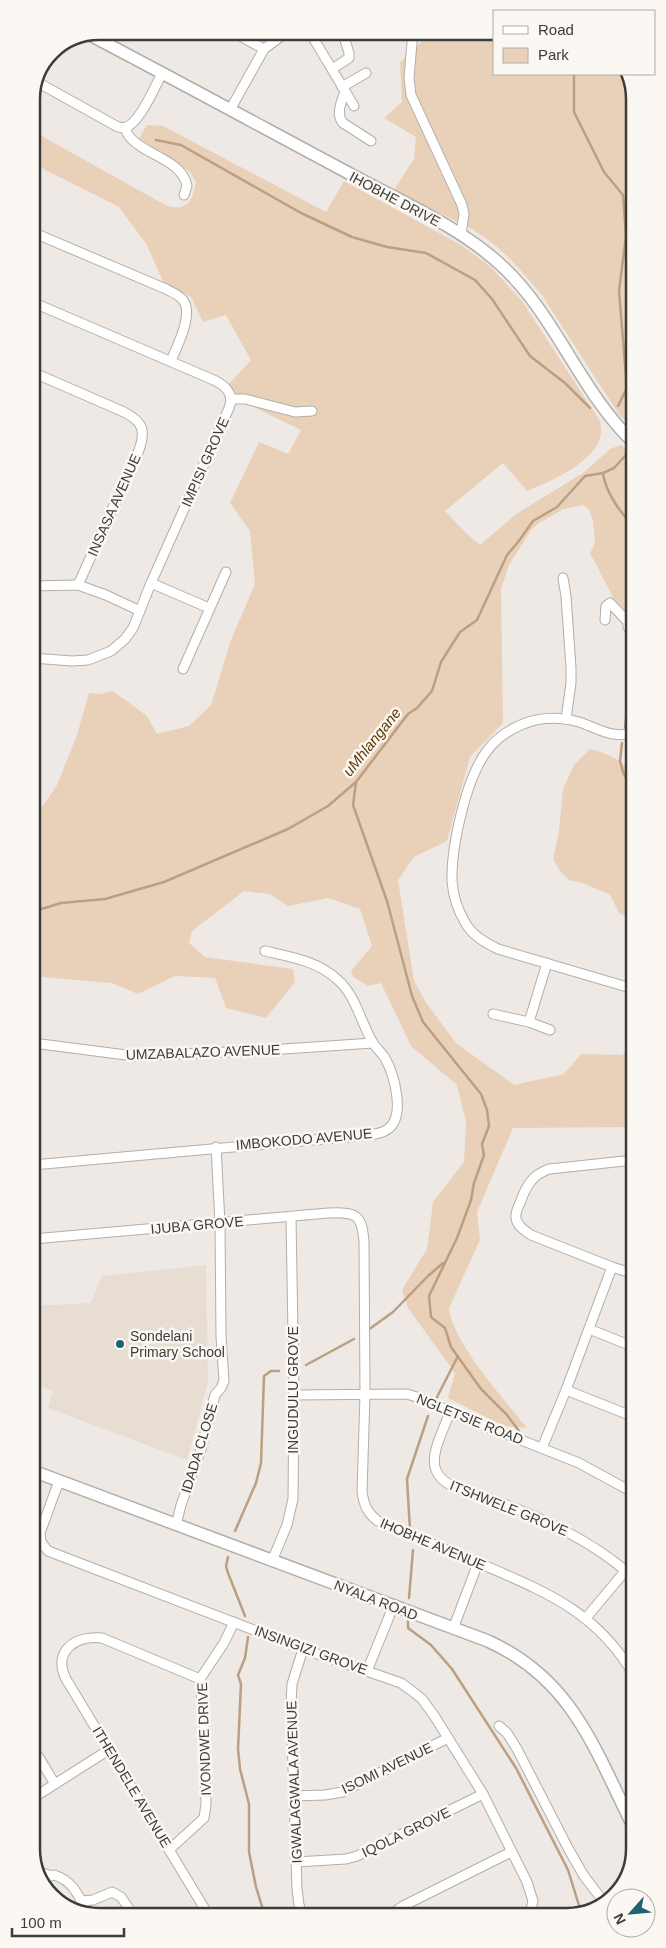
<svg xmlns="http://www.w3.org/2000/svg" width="666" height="1948" viewBox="0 0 666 1948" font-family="Arial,sans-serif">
  <rect width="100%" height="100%" fill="#eee9e5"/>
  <polygon fill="#e8ddd3" points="206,1265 208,1382 187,1460 48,1408 53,1391 33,1383 33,1306 91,1303 102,1276"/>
  <g fill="#e9d1b9">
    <polygon points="433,31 495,31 495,74 628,74 633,81 633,430 618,413 542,295 515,264 495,245 472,229 394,190 414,159 416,137 384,118 402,102 400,62"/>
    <path d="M147 125 163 126 326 212 344 181 461 245 490 266 522 301 600 421C601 425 601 429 601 433 598 461 550 482 527 491L503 463 445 511 467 534 480 545 516 514 583 473 610 449 621 445 633 456V507L631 509 633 517V619L614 599 590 553 595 543 593 520 588 508 582 505 564 509 539 523 531 530 509 565 501 589 503 723 470 757 447 841 414 857 398 880 414 981 427 1004 456 1043 514 1085 564 1074 581 1054 622 1055 634 1044V1127L513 1128 477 1212 480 1240 449 1308C452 1342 505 1400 527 1428L504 1426 448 1398 455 1373 408 1308 402 1290 427 1249 433 1202 464 1162 466 1122 457 1085 411 1046 381 983 368 986 353 977 351 971 372 946 360 909 328 898 288 906 270 894 244 891 192 931 189 943 205 957 293 969 295 982 266 1018 226 1008 215 978 175 976 138 994 111 983 32 976V822L57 785 77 735 89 693 99 694 113 691 147 716 157 734 189 726 211 705 231 640 255 584 250 531 230 503 259 442 288 454 301 430 241 401 229 384 251 360 226 315 203 322 191 297 163 282 147 245 119 207 45 170 33 159 31 139 38 134 167 206C188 211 192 201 196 182L189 171 139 138Z"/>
    <path d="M590 749C607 753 622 759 633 775L634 921 619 913 610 895 583 883 569 880 560 871 553 859 559 832 563 789 574 765Z"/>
  </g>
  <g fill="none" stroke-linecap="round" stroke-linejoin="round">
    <g stroke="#ba9f82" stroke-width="2.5">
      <polyline points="574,74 574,112 604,172 623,195 626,236 619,291 627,389 633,401"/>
      <polyline points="156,140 181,145 301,213 352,237 387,247 426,253 475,280 492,299 530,356 565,383 590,408"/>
      <polyline points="618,406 626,390"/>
      <path d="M603 474C606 492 620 513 633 525"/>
      <polyline points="625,727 627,711 633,690"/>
      <polyline points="622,743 620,761 623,772 631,788 633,804"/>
      <polyline points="356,782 353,805 387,901 412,996 423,1022 481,1094 487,1110 489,1126 482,1144 484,1155 474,1183 471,1200 457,1238 429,1296 431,1317 445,1328 451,1347 481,1389 507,1415 519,1431"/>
      <polyline points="32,912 61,903 105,899 164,882 288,829 328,806 356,782 408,714 417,708 432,691 441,662 460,632 477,620 507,555 518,542 533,521 557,507 585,476 603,473 614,468 625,456"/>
      <polyline points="368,1330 393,1312 428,1276 443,1263"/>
      <polyline points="306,1365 354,1339"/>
      <polyline points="436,1399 458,1356"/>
      <polyline points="410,1530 407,1479 428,1416"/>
      <polyline points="235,1531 256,1483 261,1463 264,1376 271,1371 279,1371"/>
      <polyline points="228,1557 226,1566 228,1573 245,1616"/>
      <polyline points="409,1598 413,1550"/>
      <polyline points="408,1620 408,1628 431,1645 452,1669 516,1768 568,1870 582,1915"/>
      <polyline points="248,1637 245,1658 238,1675 241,1684 238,1749 240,1769 249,1804 249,1852 256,1887 265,1916"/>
    </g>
    <g stroke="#b2aea9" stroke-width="11">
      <g id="minor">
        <polyline points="231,31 264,49"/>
        <polyline points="309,31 354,106"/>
        <polyline points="413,31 409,78 411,95 462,205 464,214 461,234"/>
        <polyline points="332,69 349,58 349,53 345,40"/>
        <path d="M37 82 118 127C120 127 123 128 126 127 139 124 156 85 162 73"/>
        <polyline points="342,87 366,73"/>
        <path d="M345 91C342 101 335 114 343 123L371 141"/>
        <polyline points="230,110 264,49 288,31"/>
        <path d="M125 128C132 154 182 156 187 186L184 195"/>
        <path d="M32 232 166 289C171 292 178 294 183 300 194 314 177 346 171 361"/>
        <path d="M32 302 216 381C227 387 234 395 229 408L151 583 133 628 125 639 111 651 88 660 72 661 32 658"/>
        <path d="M32 372 124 412C143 422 146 430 139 450L78 585"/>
        <polyline points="231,399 245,399 295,412 312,411"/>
        <polyline points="563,578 566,596 571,668 571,683 566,719"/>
        <polyline points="151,583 209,608"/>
        <polyline points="32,586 78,585 106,595 140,611"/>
        <polyline points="605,620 606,606 610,603 628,622 628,627 633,632"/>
        <polyline points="32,653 35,586"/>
        <polyline points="183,669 226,572"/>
        <path d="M633 732C615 740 597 728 579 722 561 717 541 717 523 724 509 730 496 738 487 751 466 778 451 847 452 881 453 896 458 911 466 924 473 936 486 943 498 949L634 989"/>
        <polyline points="493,1014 529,1022 550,1030"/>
        <polyline points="529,1022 547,963"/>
        <polyline points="33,1043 134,1056 253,1051 373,1043"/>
        <path d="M634 1160 549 1169C532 1175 526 1186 520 1203 518 1207 515 1213 516 1218 517 1226 525 1231 531 1235L612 1267 634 1274"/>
        <path d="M33 1165 358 1136C368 1135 380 1135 388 1129 406 1116 394 1074 385 1058 382 1053 376 1048 373 1043 361 1023 356 996 338 980 318 961 291 957 265 951"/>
        <path d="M33 1239 328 1213C356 1212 362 1214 364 1242L365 1394 362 1492C364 1505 367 1513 378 1521 412 1535 446 1550 481 1564 546 1592 598 1612 635 1677"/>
        <polyline points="589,1329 634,1347"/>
        <polyline points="566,1390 634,1417"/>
        <polyline points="294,1395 407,1394 426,1400 450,1412 579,1463 634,1493"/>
        <path d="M450 1412C445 1427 429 1455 436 1470 443 1488 468 1491 484 1497 538 1515 592 1540 634 1578"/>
        <polyline points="542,1448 566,1390 612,1267"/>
        <polyline points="59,1481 40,1533 41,1542 48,1551 303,1649 401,1683 412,1691 422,1699 435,1717 483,1794 527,1882 533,1901 531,1909 525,1915"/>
        <polyline points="176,1525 181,1505 201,1449 215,1395 221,1388 224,1381 221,1337 220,1223 216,1147"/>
        <polyline points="272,1561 287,1525 293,1499 294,1395 291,1217"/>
        <polyline points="586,1618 626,1570"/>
        <polyline points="453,1629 478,1563"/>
        <polyline points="367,1671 393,1607"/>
        <path d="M200 1679 102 1638C76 1635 52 1651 66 1679L209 1916"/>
        <polyline points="499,1726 507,1733 517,1749 569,1850 584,1876 604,1902"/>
        <polyline points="33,1748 55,1784"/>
        <polyline points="294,1796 325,1795 342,1792 448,1738"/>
        <polyline points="33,1798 110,1749"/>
        <polyline points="170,1849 204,1818 206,1804 204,1725 200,1679 224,1643 234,1622"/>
        <polyline points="296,1862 346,1859 357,1856 483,1794"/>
        <polyline points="36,1871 49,1875"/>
        <path d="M41 1879 54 1875C74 1881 79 1897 88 1914"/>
        <polyline points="81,1901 93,1900 112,1892 121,1897 134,1916"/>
        <polyline points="390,1915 403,1906 511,1852"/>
        <polyline points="303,1916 299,1905 297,1889 291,1706 292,1684 303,1649"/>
      </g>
    </g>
    <g stroke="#b2aea9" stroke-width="14">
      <g id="tertiary">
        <path d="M90 35C178 81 266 129 354 176 402 202 462 228 502 266 556 316 580 391 633 442"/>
        <path d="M33 1471 488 1641C574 1680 595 1751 635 1830"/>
      </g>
    </g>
    <use href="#minor" stroke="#fff" stroke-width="9"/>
    <use href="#tertiary" stroke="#fff" stroke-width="11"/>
  </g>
  <circle fill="#1e6374" stroke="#fbf7f2" stroke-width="2" cx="120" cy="1344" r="5"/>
  <g text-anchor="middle" stroke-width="5" stroke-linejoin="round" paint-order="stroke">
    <g font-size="14" fill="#3e3c3a" stroke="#fbf7f2">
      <text transform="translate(395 199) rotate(28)" y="5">IHOBHE DRIVE</text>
      <text transform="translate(205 462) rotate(-66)" y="5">IMPISI GROVE</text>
      <text transform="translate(114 505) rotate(-66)" y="5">INSASA AVENUE</text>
      <text transform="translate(203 1052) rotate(-2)" y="5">UMZABALAZO AVENUE</text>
      <text transform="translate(304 1139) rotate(-5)" y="5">IMBOKODO AVENUE</text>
      <text transform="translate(197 1225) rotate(-5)" y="5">IJUBA GROVE</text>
      <text transform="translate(293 1390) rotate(-90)" y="5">INGUDULU GROVE</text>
      <text transform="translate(470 1419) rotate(22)" y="5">NGLETSIE ROAD</text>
      <text transform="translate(199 1448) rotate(-73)" y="5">IDADA CLOSE</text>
      <text transform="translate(509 1508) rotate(22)" y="5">ITSHWELE GROVE</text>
      <text transform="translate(433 1544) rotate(23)" y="5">IHOBHE AVENUE</text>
      <text transform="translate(376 1600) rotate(21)" y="5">NYALA ROAD</text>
      <text transform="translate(311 1650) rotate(20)" y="5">INSINGIZI GROVE</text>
      <text transform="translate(204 1739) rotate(-92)" y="5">IVONDWE DRIVE</text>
      <text transform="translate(387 1768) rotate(-26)" y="5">ISOMI AVENUE</text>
      <text transform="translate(294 1782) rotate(-92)" y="5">IGWALAGWALA AVENUE</text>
      <text transform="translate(132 1787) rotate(59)" y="5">ITHENDELE AVENUE</text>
      <text transform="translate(406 1832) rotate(-26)" y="5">IQOLA GROVE</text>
    </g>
    <g font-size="14" fill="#3e3c3a" stroke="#fbf7f2" text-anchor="start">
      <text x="130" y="1341">Sondelani<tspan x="130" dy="16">Primary School</tspan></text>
    </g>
    <g font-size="15" font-style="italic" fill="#5f3a05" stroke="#fbf7f2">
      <text transform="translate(372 742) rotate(-51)" y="5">uMhlangane</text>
    </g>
  </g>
  <path d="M0 0H666V1948H0ZM99 40H567A59 59 0 0 1 626 99V1849A59 59 0 0 1 567 1908H99A59 59 0 0 1 40 1849V99A59 59 0 0 1 99 40Z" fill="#fbf7f2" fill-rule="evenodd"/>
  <path fill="none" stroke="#3e3c3a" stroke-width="2.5" d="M99 40H567A59 59 0 0 1 626 99V1849A59 59 0 0 1 567 1908H99A59 59 0 0 1 40 1849V99A59 59 0 0 1 99 40Z"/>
  <rect x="493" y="10" width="162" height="65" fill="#fbf7f2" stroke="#afaca8"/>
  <rect x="503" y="26" width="25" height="8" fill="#ffffff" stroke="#afaca8"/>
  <text x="538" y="35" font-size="15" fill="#3e3c3a">Road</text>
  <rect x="503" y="48" width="25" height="15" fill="#e9d1b9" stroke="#afaca8"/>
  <text x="538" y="60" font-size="15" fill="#3e3c3a">Park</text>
  <g transform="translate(631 1913) rotate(243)"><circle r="24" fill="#fbf7f2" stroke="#afaca8"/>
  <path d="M0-4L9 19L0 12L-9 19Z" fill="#1e6374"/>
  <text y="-8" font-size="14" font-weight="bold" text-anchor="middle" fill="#3e3c3a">N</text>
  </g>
  <path d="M12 1928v8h112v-8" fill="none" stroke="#3e3c3a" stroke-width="2.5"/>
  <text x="20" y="1928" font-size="15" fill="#3e3c3a" stroke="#fbf7f2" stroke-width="4" paint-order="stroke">100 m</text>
</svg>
